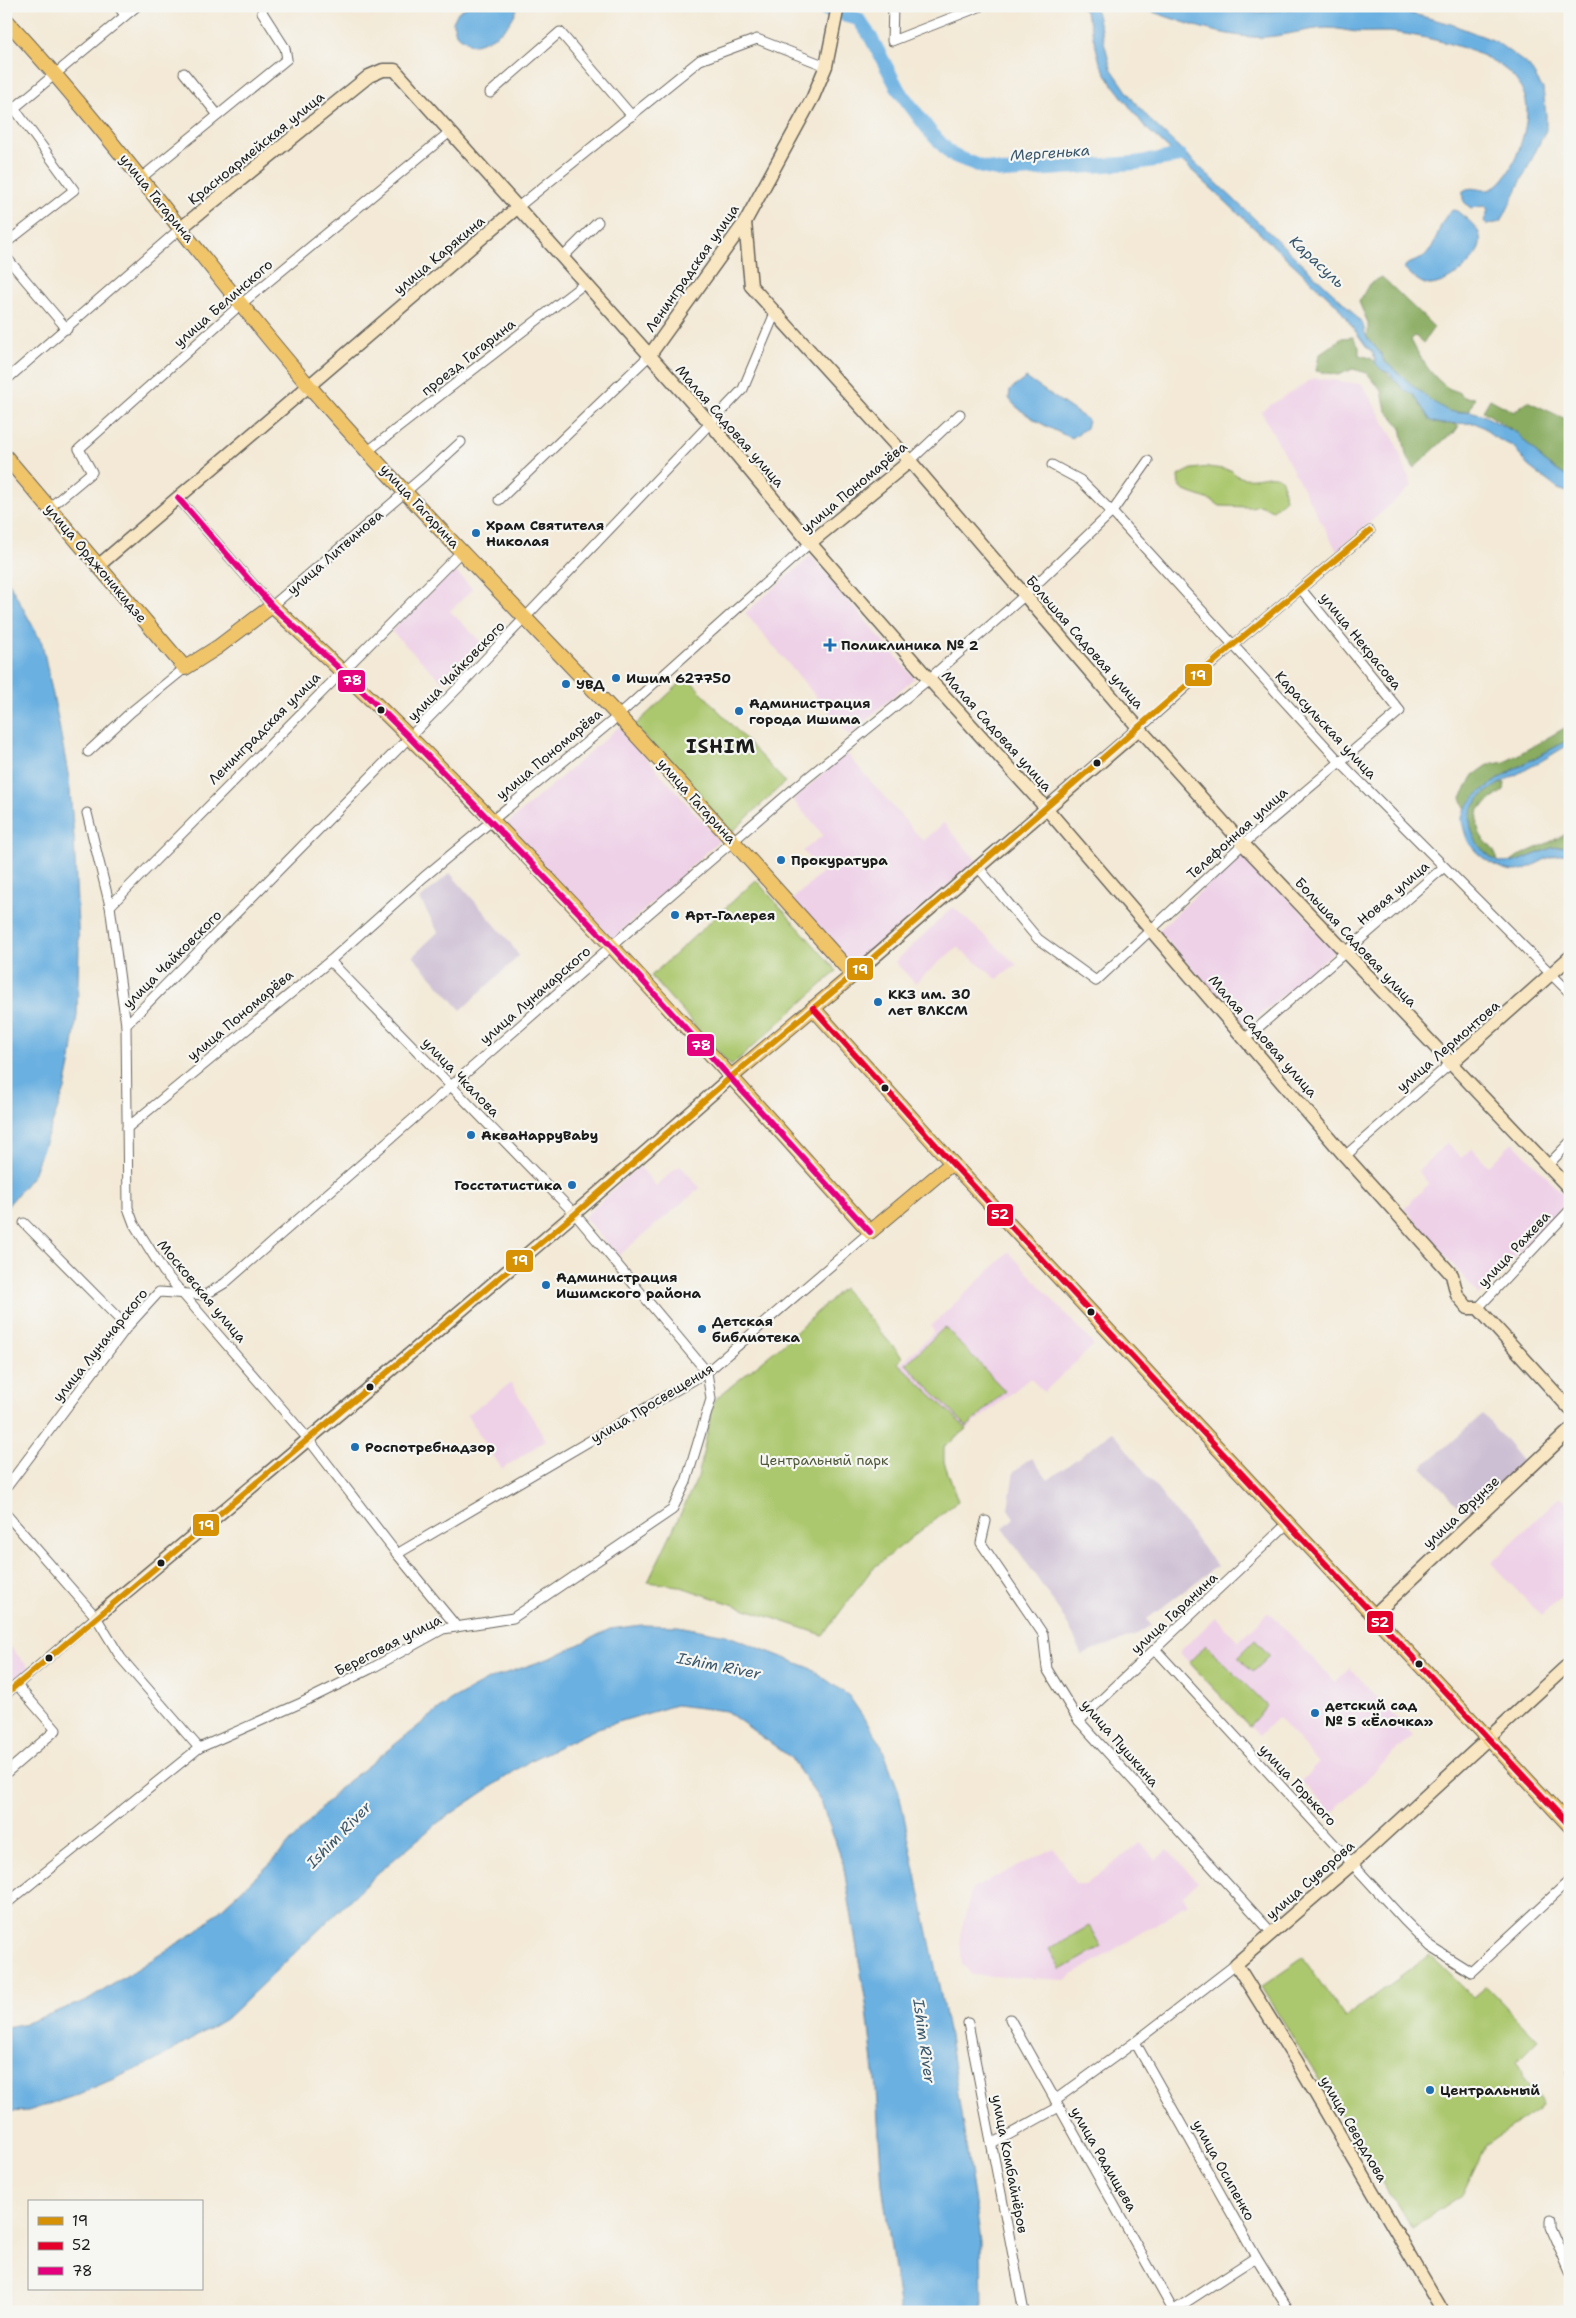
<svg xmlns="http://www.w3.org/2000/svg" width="1576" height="2318" viewBox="0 0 1576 2318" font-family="'Shantell Sans',sans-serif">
  <rect width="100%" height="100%" fill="#f6f6f2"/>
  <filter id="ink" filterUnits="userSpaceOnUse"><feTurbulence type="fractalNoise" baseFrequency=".02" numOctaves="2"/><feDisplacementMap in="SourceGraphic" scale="10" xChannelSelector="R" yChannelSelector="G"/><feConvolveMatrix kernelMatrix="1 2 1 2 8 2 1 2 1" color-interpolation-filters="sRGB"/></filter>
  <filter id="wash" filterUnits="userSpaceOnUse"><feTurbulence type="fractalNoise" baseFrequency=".0096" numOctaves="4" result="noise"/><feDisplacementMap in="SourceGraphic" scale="20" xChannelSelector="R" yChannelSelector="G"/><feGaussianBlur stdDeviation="1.12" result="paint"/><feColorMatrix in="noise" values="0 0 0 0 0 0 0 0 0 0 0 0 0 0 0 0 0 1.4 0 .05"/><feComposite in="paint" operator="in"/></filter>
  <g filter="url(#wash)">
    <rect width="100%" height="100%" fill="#f3e9d6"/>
    <g fill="#eed0e7">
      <polygon points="1314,378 1362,384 1394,439 1412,486 1337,551 1261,411"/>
      <polygon points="811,556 914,678 849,735 745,613"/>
      <polygon points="453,569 473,589 450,611 481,642 443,682 391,631"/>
      <polygon points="619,727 719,840 612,940 506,825"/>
      <polygon points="846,753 923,841 944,823 977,861 851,968 791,901 822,872 803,851 823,835 793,800"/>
      <polygon points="1244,850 1336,950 1245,1027 1158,931"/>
      <polygon points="953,907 1017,965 997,979 957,947 915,983 895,962"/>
      <polygon points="1513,1142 1569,1200 1479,1295 1404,1208 1429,1184 1418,1171 1447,1143 1461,1158 1472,1148 1489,1166"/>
      <polygon points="680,1165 700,1188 618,1256 584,1217 639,1166 656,1186"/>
      <polygon points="1009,1252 1094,1345 1044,1392 1030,1378 967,1429 900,1365 934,1332 931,1326"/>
      <polygon points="511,1383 546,1440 502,1469 467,1415"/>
      <polygon points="1560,1496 1570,1506 1570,1589 1541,1616 1491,1563"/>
      <polygon points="1269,1612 1335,1682 1350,1668 1413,1735 1331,1813 1301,1781 1319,1763 1279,1719 1277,1718 1259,1736 1179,1652 1216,1617 1238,1642"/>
      <polygon points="6,1642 30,1669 6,1688"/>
      <polygon points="1140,1843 1156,1860 1168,1849 1198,1882 1183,1896 1188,1904 1065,1980 972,1975 962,1965 960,1935 972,1889 1054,1848 1075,1883 1085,1885"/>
    </g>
    <g fill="#ccbed3">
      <polygon points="450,873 509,941 519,956 461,1010 413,956 438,932 420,899"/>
      <polygon points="1483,1414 1523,1462 1465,1513 1422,1467"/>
      <polygon points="1113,1432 1217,1566 1147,1619 1151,1625 1134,1636 1081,1655 1074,1636 1060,1612 1003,1528 1014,1518 1008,1509 1014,1471 1032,1458 1048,1480"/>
    </g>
    <g fill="#acc86e" stroke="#647245">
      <path d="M1208 467 1231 470C1247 491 1279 463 1283 484 1284 489 1284 495 1285 500L1273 510 1259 505 1251 507 1220 506 1213 501 1184 491 1179 485 1178 476 1192 469Z"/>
      <polygon points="687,677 785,782 732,832 634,726"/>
      <polygon points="756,880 837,971 731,1066 651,976"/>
      <polygon points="843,1288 902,1357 898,1363 967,1429 944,1447 944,1462 958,1501 872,1569 823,1635 678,1586 648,1582 698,1477 714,1400 782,1345"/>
      <polygon points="945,1327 1005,1391 967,1427 906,1364"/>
      <polygon points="1255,1640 1270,1656 1253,1672 1238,1657"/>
      <polygon points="1206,1645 1267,1706 1249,1726 1189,1662"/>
      <polygon points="1089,1926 1101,1947 1061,1970 1049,1949"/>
      <path d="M1430 1955 1473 1997 1486 1986 1538 2040 1517 2061C1525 2070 1521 2071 1525 2080 1529 2090 1540 2093 1542 2104L1538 2110 1485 2146 1462 2195 1412 2228 1261 1987 1303 1958 1345 2018Z"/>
    </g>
    <g fill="#89ac61" stroke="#52643e">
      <path d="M1382 277 1434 327 1423 343 1415 336 1411 340C1419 356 1430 374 1444 385 1451 391 1458 390 1464 397L1475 398 1469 411C1462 412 1456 413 1449 412 1435 408 1398 373 1384 361L1381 354 1366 336 1368 333V323L1359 302 1369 284Z"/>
      <polygon points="1353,337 1359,347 1359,355 1371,358 1405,391 1413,394 1431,421 1441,424 1453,423 1459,426 1454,433 1446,438 1414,468 1406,455 1401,427 1386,410 1382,391 1367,373 1353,369 1338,375 1316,371 1319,355 1342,338"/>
      <polygon points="1490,399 1514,412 1527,401 1570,421 1570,479 1546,463 1517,433 1483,411"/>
      <path d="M1570 725V739C1533 760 1492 776 1465 809L1461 797 1474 775 1488 765 1505 762Z"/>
      <path d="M1497 783H1505L1504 790 1479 809C1472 845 1494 838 1498 862 1483 852 1465 835 1469 815 1472 802 1488 791 1497 783Z"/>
      <polygon points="1570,832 1570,846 1552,848 1518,861 1510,862 1518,856 1550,842"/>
    </g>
    <g fill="#6ab0e1" stroke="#43667e">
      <path d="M468 6H518C510 29 495 39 472 45L456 34 453 22 458 12Z"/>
      <polygon points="1078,6 1097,6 1096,11 1111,68 1133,100 1152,122 1348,307 1363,325 1366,336 1381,354 1384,361 1430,400 1448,411 1459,413 1469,411 1481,414 1517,433 1546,463 1570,479 1570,493 1558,489 1528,466 1514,447 1492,436 1486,429 1475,423 1441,424 1431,421 1413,394 1405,391 1389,373 1382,370 1376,364 1373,352 1366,346 1336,304 1145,127 1110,81 1100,63 1089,20 1084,10"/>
      <path d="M1145 6H1196L1234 12H1262L1315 6H1383L1451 24 1495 41 1529 66 1543 89 1546 115V130L1504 216 1500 222 1487 225 1484 221 1488 210 1485 206 1471 208C1463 203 1462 199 1463 191 1472 185 1479 191 1488 190 1511 185 1527 132 1527 112 1528 56 1441 40 1399 33 1385 31 1371 33 1357 32 1347 31 1337 28 1327 28 1302 29 1277 39 1252 37 1218 35 1185 23 1153 12Z"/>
      <path d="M1453 210 1457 211C1464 217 1475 224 1479 233 1488 255 1450 284 1430 285 1421 285 1410 274 1404 268L1406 265C1413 261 1422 260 1427 254 1438 242 1440 216 1453 210Z"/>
      <path d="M1026 378 1088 420 1086 428 1072 438C1056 432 1016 412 1009 398L1010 390Z"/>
      <polygon points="6,577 42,643 57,714 69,779 74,837 79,949 77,1015 71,1060 65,1089 33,1175 6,1208"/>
      <path d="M1570 739V744C1554 753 1539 763 1523 771 1501 783 1461 799 1472 831 1476 845 1485 854 1498 862L1518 861 1552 848 1570 846V854C1547 852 1529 873 1513 871 1497 869 1478 857 1469 843 1467 841 1461 821 1462 818 1465 789 1545 754 1570 739Z"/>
      <polygon points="642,1625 678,1626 726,1635 810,1668 849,1696 880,1742 899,1792 948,2030 981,2241 982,2312 900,2312 882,2185 876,2090 867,2010 843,1863 821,1802 790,1757 726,1711 676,1705 598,1728 531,1760 436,1824 379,1872 226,2019 153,2062 74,2096 28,2111 6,2112 6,2027 26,2023 90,1999 197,1931 274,1860 342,1786 450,1701 490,1679 553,1657 610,1629"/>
    </g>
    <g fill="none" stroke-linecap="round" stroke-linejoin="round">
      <g stroke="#6ab0e1" stroke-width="14">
        <polyline points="820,6 833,13"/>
        <polyline points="846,16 858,19 870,36 898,89 931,133 952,155 982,167 1005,172 1135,163 1180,156"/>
      </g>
    </g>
  </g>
  <g filter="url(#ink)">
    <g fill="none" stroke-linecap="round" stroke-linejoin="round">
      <g stroke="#67645d" stroke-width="11">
        <g id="street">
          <polyline points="118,6 125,15"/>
          <polyline points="893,6 892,41 979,7"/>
          <polyline points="184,73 218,115"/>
          <polyline points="490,93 560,32 632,116"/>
          <polyline points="6,115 137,6"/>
          <polyline points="141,178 287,59 285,48 262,12 263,6"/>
          <polyline points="518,207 700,60 757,39 826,66"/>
          <polyline points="6,243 74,190 14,108"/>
          <polyline points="6,257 67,329"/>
          <polyline points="562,258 598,222"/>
          <polyline points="6,380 181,228"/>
          <polyline points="368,451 584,284"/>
          <polyline points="910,461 960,414"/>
          <polyline points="1148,461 1112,512 1339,761 1570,993"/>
          <polyline points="178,498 272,606 424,476 461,442"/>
          <polyline points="499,500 649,356"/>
          <polyline points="49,508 92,472 79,449 240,305 451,131"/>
          <polyline points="1139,729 1233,645 1370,531"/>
          <polyline points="88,752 131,712 185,668"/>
          <polyline points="87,813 110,906 126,1025 128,1208 134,1224 164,1272 309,1440 397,1554 457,1627"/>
          <polyline points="978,867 1038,939 1096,981 1243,844 1400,711 1301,589"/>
          <polyline points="110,906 462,551"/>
          <polyline points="126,1025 457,689 743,389 775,313"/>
          <polyline points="1246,1038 1444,867"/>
          <polyline points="127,1128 330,961 424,877 611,722 810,543"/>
          <polyline points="1345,1156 1450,1064"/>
          <polyline points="1547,1166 1570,1142"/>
          <polyline points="24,1223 127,1327"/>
          <polyline points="1478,1308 1570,1210"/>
          <polyline points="6,1488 127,1327 159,1292 205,1295 225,1283 647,915 796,787 929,679 1024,596 1112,512 1080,480 1052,465"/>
          <polyline points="6,1514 96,1617 121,1658 199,1748"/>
          <polyline points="986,1521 981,1543 1043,1634 1047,1669 1079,1721 1272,1933"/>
          <polyline points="397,1554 707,1372 870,1232"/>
          <polyline points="1155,1649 1404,1920 1431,1947 1471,1972 1570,1880"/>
          <polyline points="6,1694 96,1617"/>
          <polyline points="1079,1721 1288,1523"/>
          <polyline points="6,1773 56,1730 17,1685"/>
          <polyline points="6,1904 199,1748 301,1703 374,1667 443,1629 513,1618 672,1510 686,1482 711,1399 707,1372 575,1214 330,961"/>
          <polyline points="1010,2019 1174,2312"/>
          <polyline points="968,2023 1024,2312"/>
          <polyline points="1135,2042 1256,2257 1290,2312"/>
          <polyline points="1569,2075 1570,2074"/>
          <polyline points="1055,2100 1135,2042 1236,1964"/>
          <polyline points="992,2144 1059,2107"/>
          <polyline points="1550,2221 1550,2227 1570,2273"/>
          <polyline points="1171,2312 1256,2257"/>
        </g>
      </g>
      <g stroke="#67645d" stroke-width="15">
        <g id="secondary">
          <polyline points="745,222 751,286 910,461 1129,717 1243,844 1570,1189"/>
          <polyline points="181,228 369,76 383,70 395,70 711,424 810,543 929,679 1046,808 1345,1156 1452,1275 1457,1295 1468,1308 1478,1308 1570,1409"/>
          <polyline points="649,356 745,222 813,97 826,66 838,6"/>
          <polyline points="810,543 910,461"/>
          <polyline points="98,566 518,207"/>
          <polyline points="853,975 1139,729"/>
          <polyline points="1450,1064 1570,957"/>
          <polyline points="1373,1616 1570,1430"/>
          <path d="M96 1617C309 1439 523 1261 731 1077"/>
          <polyline points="1443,2312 1297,2062 1236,1964 1352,1864 1570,1663"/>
        </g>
      </g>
      <g stroke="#67645d" stroke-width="16">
        <g id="primary">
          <path d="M6 20C114 136 205 266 309 386 404 495 507 598 607 704 691 793 771 884 853 975L731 1077"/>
          <path d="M6 457 185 668 218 647 272 606C485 801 678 1016 870 1232L952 1163"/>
          <polyline points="813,1008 952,1163 1570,1826"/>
        </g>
      </g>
      <use href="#street" stroke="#fff" stroke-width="9"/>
      <use href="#secondary" stroke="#f9e7c3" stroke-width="12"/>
      <use href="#primary" stroke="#f0c469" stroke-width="14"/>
      <g stroke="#f6f6f2" stroke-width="10">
        <polyline id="bus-1" points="6,1694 575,1214 731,1077 853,975 1233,645 1370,531"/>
      </g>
      <g stroke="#f6f6f2" stroke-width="10">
        <polyline id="bus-2" points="813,1008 952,1163 1570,1826"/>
      </g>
      <g stroke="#f6f6f2" stroke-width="10">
        <polyline id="bus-3" points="178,498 272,606 342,671 410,738 612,947 870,1232"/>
      </g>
      <use href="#bus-1" stroke="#d69104" stroke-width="6"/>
      <use href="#bus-2" stroke="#e4002b" stroke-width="6"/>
      <use href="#bus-3" stroke="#e5007d" stroke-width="6"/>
    </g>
  </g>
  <g fill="#1f6fb2" stroke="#f6f6f2" stroke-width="2">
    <circle cx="476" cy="533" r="5"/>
    <path d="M827.5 637.5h5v5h5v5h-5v5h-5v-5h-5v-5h5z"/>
    <circle cx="616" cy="678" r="5"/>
    <circle cx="566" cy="684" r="5"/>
    <circle cx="739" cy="711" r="5"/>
    <circle cx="781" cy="860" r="5"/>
    <circle cx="675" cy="915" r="5"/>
    <circle cx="878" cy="1002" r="5"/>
    <circle cx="471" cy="1135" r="5"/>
    <circle cx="572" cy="1185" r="5"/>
    <circle cx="546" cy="1285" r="5"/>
    <circle cx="702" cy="1329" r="5"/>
    <circle cx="355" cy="1447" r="5"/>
    <circle cx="1315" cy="1713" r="5"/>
    <circle cx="1430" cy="2090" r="5"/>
  </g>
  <g fill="#1c1c1c" stroke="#f6f6f2" stroke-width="2">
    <circle cx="381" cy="710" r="4.5"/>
    <circle cx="1097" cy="763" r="4.5"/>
    <circle cx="885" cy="1088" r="4.5"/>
    <circle cx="1091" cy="1312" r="4.5"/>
    <circle cx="370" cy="1387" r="4.5"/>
    <circle cx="161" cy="1563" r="4.5"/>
    <circle cx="49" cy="1658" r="4.5"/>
    <circle cx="1419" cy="1664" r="4.5"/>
  </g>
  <g text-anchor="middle" stroke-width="4.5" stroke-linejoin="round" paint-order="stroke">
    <g font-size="14" fill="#1c1c1c" stroke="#f6f6f2">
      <text transform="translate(256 148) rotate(-39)" y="5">Красноармейская улица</text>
      <text transform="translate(157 198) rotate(51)" y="5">улица Гагарина</text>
      <text transform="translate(439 255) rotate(-40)" y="5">улица Карякина</text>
      <text transform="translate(692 268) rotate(-55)" y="5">Ленинградская улица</text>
      <text transform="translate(223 303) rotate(-41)" y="5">улица Белинского</text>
      <text transform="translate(468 357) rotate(-38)" y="5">проезд Гагарина</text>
      <text transform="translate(730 426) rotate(49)" y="5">Малая Садовая улица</text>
      <text transform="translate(854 487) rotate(-40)" y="5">улица Пономарёва</text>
      <text transform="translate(420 506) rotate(47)" y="5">улица Гагарина</text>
      <text transform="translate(335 552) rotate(-41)" y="5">улица Литвинова</text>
      <text transform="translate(96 563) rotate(50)" y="5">улица Орджоникидзе</text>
      <text transform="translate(1361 641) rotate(51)" y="5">улица Некрасова</text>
      <text transform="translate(1085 642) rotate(49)" y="5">Большая Садовая улица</text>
      <text transform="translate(456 671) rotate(-46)" y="5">улица Чайковского</text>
      <text transform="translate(1326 725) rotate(47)" y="5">Карасульская улица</text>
      <text transform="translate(264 728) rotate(-45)" y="5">Ленинградская улица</text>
      <text transform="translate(997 731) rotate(48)" y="5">Малая Садовая улица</text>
      <text transform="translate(549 754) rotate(-40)" y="5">улица Пономарёва</text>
      <text transform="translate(697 801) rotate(48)" y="5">улица Гагарина</text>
      <text transform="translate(1237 833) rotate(-42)" y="5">Телефонная улица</text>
      <text transform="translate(1393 893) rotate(-41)" y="5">Новая улица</text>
      <text transform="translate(1356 942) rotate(47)" y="5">Большая Садовая улица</text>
      <text transform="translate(172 959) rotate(-45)" y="5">улица Чайковского</text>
      <text transform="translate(535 995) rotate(-41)" y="5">улица Луначарского</text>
      <text transform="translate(240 1015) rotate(-40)" y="5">улица Пономарёва</text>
      <text transform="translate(1263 1036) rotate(49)" y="5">Малая Садовая улица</text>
      <text transform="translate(1448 1046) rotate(-41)" y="5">улица Лермонтова</text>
      <text transform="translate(461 1077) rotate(46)" y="5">улица Чкалова</text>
      <text transform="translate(1514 1249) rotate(-47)" y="5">улица Ражева</text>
      <text transform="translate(202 1291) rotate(50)" y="5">Московская улица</text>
      <text transform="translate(100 1345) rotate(-51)" y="5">улица Луначарского</text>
      <text transform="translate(652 1403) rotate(-31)" y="5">улица Просвещения</text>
      <text transform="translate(1461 1512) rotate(-43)" y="5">улица Фрунзе</text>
      <text transform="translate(1174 1613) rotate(-43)" y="5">улица Гаранина</text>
      <text transform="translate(388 1645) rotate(-27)" y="5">Береговая улица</text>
      <text transform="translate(1120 1743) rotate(49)" y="5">улица Пушкина</text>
      <text transform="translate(1298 1785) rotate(47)" y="5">улица Горького</text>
      <text transform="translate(1310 1880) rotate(-41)" y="5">улица Суворова</text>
      <text transform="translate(1354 2129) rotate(60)" y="5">улица Свердлова</text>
      <text transform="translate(1104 2159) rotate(60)" y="5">улица Радищева</text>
      <text transform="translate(1010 2164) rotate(79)" y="5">улица Комбайнёров</text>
      <text transform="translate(1224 2170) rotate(61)" y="5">улица Осипенко</text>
    </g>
    <g font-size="14" font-weight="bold" fill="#1c1c1c" stroke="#f6f6f2" text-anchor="start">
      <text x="486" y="530">Храм Святителя<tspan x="486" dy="16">Николая</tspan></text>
      <text x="841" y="650">Поликлиника № 2</text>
      <text x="626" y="683">Ишим 627750</text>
      <text x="576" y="689">УВД</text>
      <text x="749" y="708">Администрация<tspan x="749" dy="16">города Ишима</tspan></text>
      <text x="791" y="865">Прокуратура</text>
      <text x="685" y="920">Арт-Галерея</text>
      <text x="888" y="999">ККЗ им. 30<tspan x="888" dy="16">лет ВЛКСМ</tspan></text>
      <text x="481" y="1140">АкваHappyBaby</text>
      <text x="562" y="1190" text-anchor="end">Госстатистика</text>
      <text x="556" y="1282">Администрация<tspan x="556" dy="16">Ишимского района</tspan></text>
      <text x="712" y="1326">Детская<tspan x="712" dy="16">библиотека</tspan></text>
      <text x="365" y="1452">Роспотребнадзор</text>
      <text x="1325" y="1710">детский сад<tspan x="1325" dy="16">№ 5 «Ёлочка»</tspan></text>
      <text x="1440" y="2095">Центральный</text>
    </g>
    <g font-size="14" fill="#4e5839" stroke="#f6f6f2">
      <text x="824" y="1465">Центральный парк</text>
    </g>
    <g font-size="15" font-style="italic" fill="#3b576b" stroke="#f6f6f2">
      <text transform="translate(1050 153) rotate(-4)" y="5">Мергенька</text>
      <text transform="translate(1317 262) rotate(43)" y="5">Карасуль</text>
      <text transform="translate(719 1666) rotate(11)" y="5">Ishim River</text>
      <text transform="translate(339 1835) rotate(-46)" y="5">Ishim River</text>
      <text transform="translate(924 2041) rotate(82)" y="5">Ishim River</text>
    </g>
    <g font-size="19" font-weight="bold" letter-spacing="1" fill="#1c1c1c" stroke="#f6f6f2">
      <text x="721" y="753">ISHIM</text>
    </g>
  </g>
  <g stroke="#f6f6f2" stroke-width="2">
    <rect x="1184" y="663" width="29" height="24" rx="5" fill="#d69104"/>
    <rect x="337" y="669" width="29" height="24" rx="5" fill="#e5007d"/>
    <rect x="846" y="957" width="28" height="24" rx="5" fill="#d69104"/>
    <rect x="686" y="1033" width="29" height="24" rx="5" fill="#e5007d"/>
    <rect x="986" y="1203" width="28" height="24" rx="5" fill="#e4002b"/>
    <rect x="505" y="1249" width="29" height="24" rx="5" fill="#d69104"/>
    <rect x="192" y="1513" width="28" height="24" rx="5" fill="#d69104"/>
    <rect x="1366" y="1610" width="28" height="24" rx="5" fill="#e4002b"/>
  </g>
  <g font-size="14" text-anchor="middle" font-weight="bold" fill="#fff">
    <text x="1198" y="680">19</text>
    <text x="352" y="685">78</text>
    <text x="860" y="974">19</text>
    <text x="701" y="1050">78</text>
    <text x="1000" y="1219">52</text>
    <text x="520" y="1265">19</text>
    <text x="206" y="1530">19</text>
    <text x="1380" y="1627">52</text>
  </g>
  <rect width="1576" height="2318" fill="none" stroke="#f6f6f2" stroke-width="25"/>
  <rect x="28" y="2200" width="175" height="90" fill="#f6f6f2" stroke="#9f9f9c"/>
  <rect x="38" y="2217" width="25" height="8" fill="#d69104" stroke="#9f9f9c"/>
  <text x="72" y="2226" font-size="15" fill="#1c1c1c">19</text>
  <rect x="38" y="2242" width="25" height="8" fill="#e4002b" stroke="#9f9f9c"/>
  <text x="72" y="2250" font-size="15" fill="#1c1c1c">52</text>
  <rect x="38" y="2267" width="25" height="8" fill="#e5007d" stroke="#9f9f9c"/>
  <text x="72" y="2276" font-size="15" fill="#1c1c1c">78</text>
</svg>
